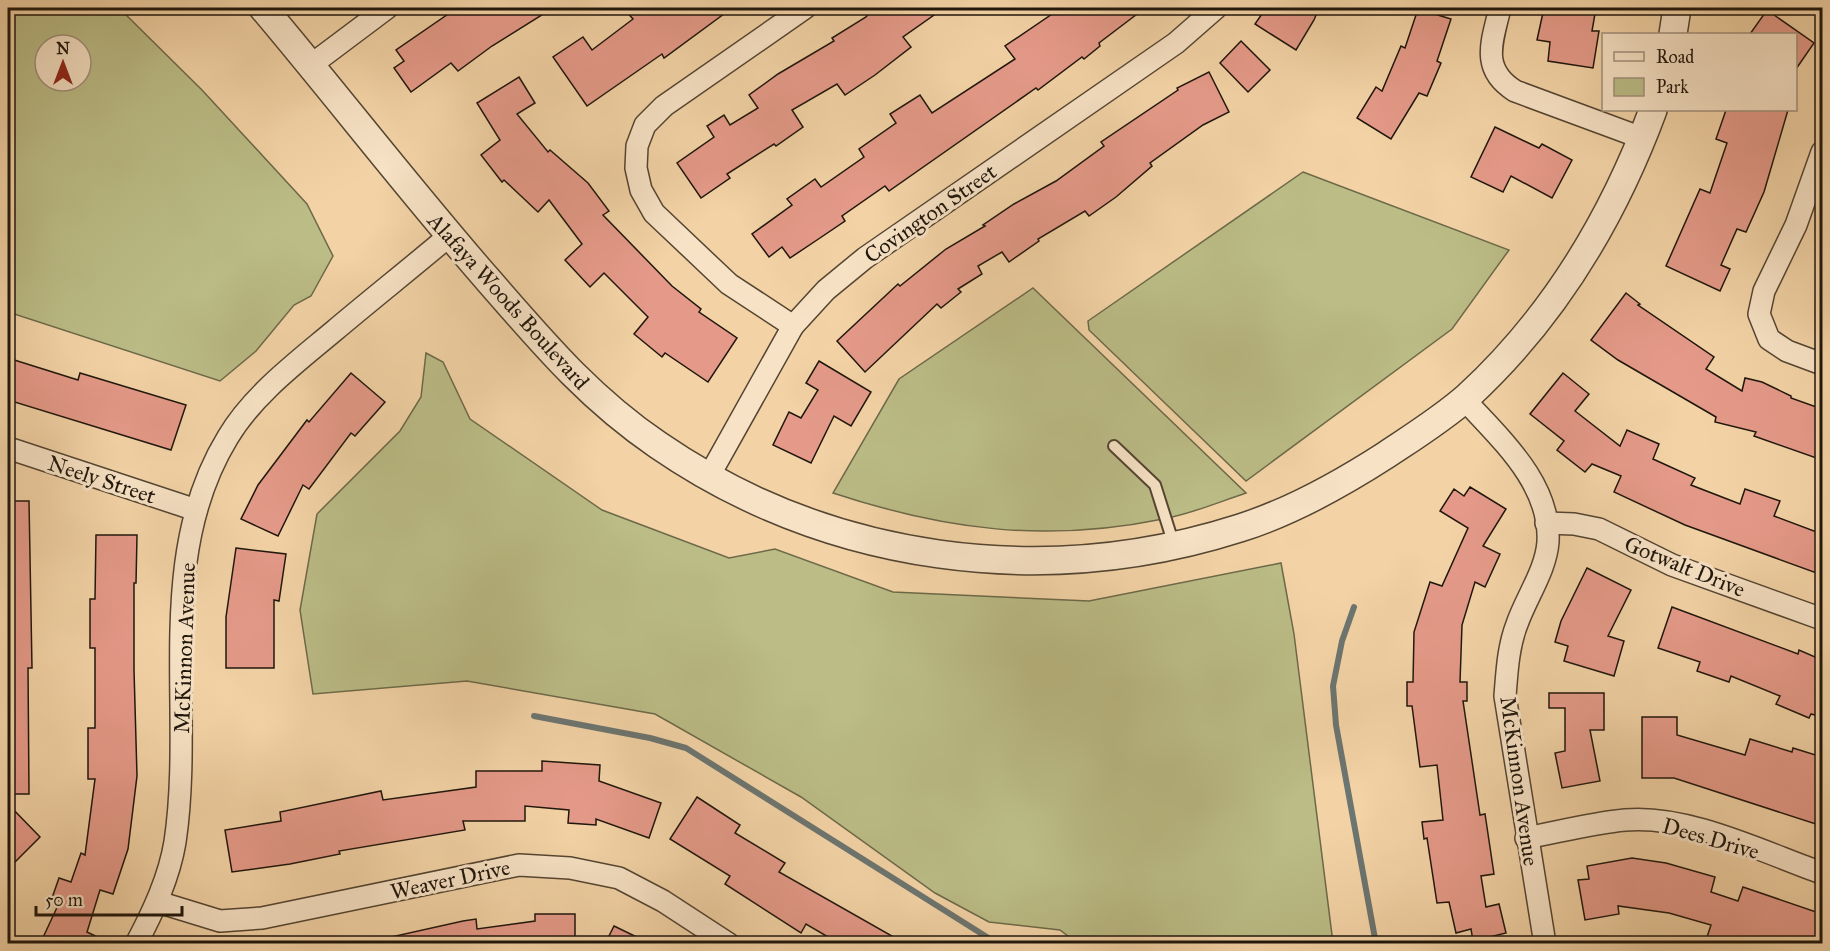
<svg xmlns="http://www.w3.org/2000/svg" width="1830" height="951" viewBox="0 0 1830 951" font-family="'IM FELL Great Primer',serif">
  <rect width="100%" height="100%" fill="#f3d3a6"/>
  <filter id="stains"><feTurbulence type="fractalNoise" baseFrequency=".00333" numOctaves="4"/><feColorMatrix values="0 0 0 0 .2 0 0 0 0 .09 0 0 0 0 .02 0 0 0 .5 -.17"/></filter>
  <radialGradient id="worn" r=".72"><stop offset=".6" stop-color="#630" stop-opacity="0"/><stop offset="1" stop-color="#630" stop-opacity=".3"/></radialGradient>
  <g fill="#bbbc86" stroke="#6d6949" stroke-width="1.5" fill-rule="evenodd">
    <path d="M8 8H119L202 90 307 204 333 256 311 296 294 305 256 351 220 381 8 312ZM45 45H81V81H45Z"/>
    <polygon points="1303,172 1509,250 1452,329 1246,481 1089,330 1088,321"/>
    <path d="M1033 288 1246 493C1219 502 1191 514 1163 519 1046 543 945 530 833 493L899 379Z"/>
    <polygon points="426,353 443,362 470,419 602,510 729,558 775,549 893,592 1089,601 1281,563 1294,634 1333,943 1077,943 1060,930 989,922 935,893 801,797 655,714 467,681 313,694 300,610 317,514 400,431 421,397"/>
  </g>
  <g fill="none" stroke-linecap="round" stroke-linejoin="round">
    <g stroke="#6c7570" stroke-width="6">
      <polyline points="1354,607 1342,641 1333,686 1336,725 1376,944"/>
      <polyline points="534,716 650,738 686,748 998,944"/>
    </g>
  </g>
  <g fill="#e59a89" stroke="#1f160c" stroke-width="1.5">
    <polygon points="457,8 553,8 492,46 458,71 451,63 411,92 394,68 404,61 396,50"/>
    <polygon points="623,8 732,8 664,58 662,54 587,106 553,57 583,37 592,50 633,19"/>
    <polygon points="874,8 944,8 903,37 911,47 875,75 845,95 837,84 792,110 803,127 776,146 774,144 727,174 730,178 701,198 677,163 714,137 707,126 724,115 730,125 758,108 749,95 778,74 834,41 832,38 866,17"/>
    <polygon points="1061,8 1145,8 1099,43 1100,46 1084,59 1082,57 1038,90 1036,88 889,191 885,186 842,216 845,221 817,240 790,258 782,247 769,257 752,234 792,205 787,199 815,179 821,187 864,157 859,149 896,123 890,114 920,95 932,113 1015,59 1005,46"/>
    <polygon points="1266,8 1319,8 1314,20 1296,50 1255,24"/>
    <polygon points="1544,8 1596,8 1592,31 1599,31 1593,68 1548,61 1550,42 1537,40"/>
    <polygon points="1418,9 1451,19 1437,61 1441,63 1427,96 1419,93 1391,139 1357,118 1376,87 1382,91 1401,46 1405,48"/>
    <polygon points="1767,10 1814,43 1796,69 1796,34 1750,34"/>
    <polygon points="1241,41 1270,70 1248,92 1220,63"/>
    <polygon points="1209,72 1229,112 1203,125 1150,163 1152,166 1116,197 1089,216 1085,211 1038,239 1039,241 1009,262 1002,252 978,266 982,274 958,289 961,292 941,308 937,304 865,372 837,341 898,284 900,286 946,249 985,226 983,225 1014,204 1056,181 1104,146 1101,142 1178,90 1177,88"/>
    <polygon points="519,77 535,103 517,114 548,152 550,150 588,183 609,211 603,215 672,286 701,309 699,312 737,338 708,382 665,353 662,357 634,334 648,317 604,273 590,287 565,260 582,244 549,200 538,212 504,180 502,182 481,155 500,140 477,103"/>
    <polygon points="1726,110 1788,110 1764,192 1746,232 1737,229 1721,265 1730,269 1720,291 1666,266 1700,189 1710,193 1727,143 1716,139"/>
    <polygon points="1495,127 1539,148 1542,144 1572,160 1552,198 1511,176 1503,192 1471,177"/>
    <polygon points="1626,293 1640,304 1638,305 1714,357 1706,369 1742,391 1745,378 1762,382 1791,396 1791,398 1822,409 1822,460 1754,436 1756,432 1715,422 1716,417 1618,360 1591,340"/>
    <polygon points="8,358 78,380 80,373 186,405 171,450 8,400"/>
    <polygon points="819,361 871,392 851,426 834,416 811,463 773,445 789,412 801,418 818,390 806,383"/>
    <polygon points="351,373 385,402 355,436 351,433 309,489 303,485 278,536 241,519 258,485 307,420 309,422"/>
    <polygon points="1563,373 1589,394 1575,411 1620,446 1627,430 1659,444 1653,459 1695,478 1691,485 1740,504 1745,489 1780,501 1774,516 1822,534 1822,575 1685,525 1614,492 1621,476 1592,464 1585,472 1557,450 1564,441 1530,414"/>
    <polygon points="1470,487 1506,509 1483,546 1500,554 1485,587 1475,582 1462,625 1460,682 1467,682 1467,701 1463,701 1480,815 1485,814 1494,874 1481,876 1486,907 1499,904 1506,933 1473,941 1471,929 1456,933 1449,902 1437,903 1427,838 1424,839 1422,822 1443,820 1437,765 1420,767 1412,706 1407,706 1407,682 1413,682 1414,632 1430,582 1442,586 1468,528 1440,511 1454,489 1464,496"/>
    <polygon points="8,501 29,501 32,668 28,668 29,794 8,794"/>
    <polygon points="96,535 137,535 136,583 134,583 134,670 137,776 128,849 113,894 100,890 87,932 112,944 40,944 60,901 52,898 59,878 71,882 81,853 85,855 95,779 88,779 88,728 95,728 95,648 90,648 90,599 95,599"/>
    <polygon points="236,548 286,554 279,601 274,600 274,668 226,668 226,617"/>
    <polygon points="1587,568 1631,590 1608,636 1624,641 1614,676 1564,661 1568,646 1555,642 1561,621"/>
    <polygon points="1672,607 1798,654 1799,650 1822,660 1822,717 1811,714 1809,718 1776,704 1780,696 1731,676 1729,682 1697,671 1700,662 1658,648"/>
    <polygon points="1549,693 1604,693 1604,730 1590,730 1600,781 1562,788 1555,753 1565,751 1565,708 1549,708"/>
    <polygon points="1642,717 1677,717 1677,735 1745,755 1750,739 1792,752 1793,748 1822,757 1822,826 1674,778 1642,778"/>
    <polygon points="542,761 600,765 599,781 661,803 649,838 596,819 596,825 568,823 569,810 525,806 525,821 463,821 465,830 339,851 340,854 290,864 232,872 225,830 281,821 280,812 381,791 383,800 476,787 476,771 542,771"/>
    <polygon points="697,797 740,825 735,833 785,863 779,872 906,944 840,944 806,924 801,933 725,884 730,876 670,839"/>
    <polygon points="8,804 40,837 8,869"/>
    <polygon points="1632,858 1666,863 1715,877 1711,892 1738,901 1743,887 1822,914 1822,944 1759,944 1744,938 1742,944 1718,944 1706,940 1711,925 1669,913 1618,906 1619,914 1585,920 1578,880 1589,879 1587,866"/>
    <polygon points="535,914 575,914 575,944 392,944 391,937 463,921 476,919 477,929 535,921"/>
    <polygon points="614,926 651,944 605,944"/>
  </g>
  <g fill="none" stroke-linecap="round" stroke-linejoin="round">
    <g stroke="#544532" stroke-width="14">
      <polyline id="service" points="1114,446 1155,485 1174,545"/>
    </g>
    <g stroke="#544532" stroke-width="24">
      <g id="minor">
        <path d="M1500 8C1492 42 1480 69 1515 91L1642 138"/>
        <polyline points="311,65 387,8"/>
        <polyline points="1822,152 1796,225 1764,291 1759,314 1769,339 1787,351 1822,364"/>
        <polyline points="793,326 729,284 654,213 641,190 636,168 637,146 645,125 664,106 805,8"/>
        <path d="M1464 399C1500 439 1551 483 1548 542 1546 570 1526 598 1517 624 1508 647 1507 672 1505 696L1545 944"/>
        <polyline points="8,448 196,510"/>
        <polyline points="708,478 793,326 826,290 865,258 1176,43 1216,8"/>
        <polyline points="1546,523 1574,524 1599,529 1672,565 1822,619"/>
        <path d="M1526 838C1559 832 1592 823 1625 820 1687 814 1765 853 1822 873"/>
        <polyline points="158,902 220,921 262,918 519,865 570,868 619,878 663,901 729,944"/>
        <path d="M136 944C153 912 169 878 175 842 195 708 153 559 228 437 253 395 297 362 334 331 372 299 411 268 449 236"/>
      </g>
    </g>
    <g stroke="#544532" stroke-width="30">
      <g id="tertiary">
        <path d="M263 8C339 98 411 192 489 281 543 343 589 398 658 445 828 562 1043 591 1240 528 1291 512 1341 484 1386 455 1413 437 1442 419 1467 397 1553 318 1613 218 1653 110"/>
        <polyline points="1673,34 1677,8"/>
      </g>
    </g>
    <use href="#service" stroke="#f7e2c5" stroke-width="10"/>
    <use href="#minor" stroke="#f7e2c5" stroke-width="21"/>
    <use href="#tertiary" stroke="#f7e2c5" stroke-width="27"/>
  </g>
  <g text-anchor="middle" stroke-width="6" stroke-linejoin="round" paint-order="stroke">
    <g font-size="22" fill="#1f160c" stroke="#f7e2c5">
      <text transform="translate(930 213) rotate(-35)" y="8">Covington Street</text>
      <text transform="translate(509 301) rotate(48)" y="8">Alafaya Woods Boulevard</text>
      <text transform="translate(102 479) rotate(18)" y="8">Neely Street</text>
      <text transform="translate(1685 566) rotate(22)" y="8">Gotwalt Drive</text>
      <text transform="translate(184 648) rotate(-88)" y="8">McKinnon Avenue</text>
      <text transform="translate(1520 781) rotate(82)" y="8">McKinnon Avenue</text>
      <text transform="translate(1711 838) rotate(16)" y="8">Dees Drive</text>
      <text transform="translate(450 879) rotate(-12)" y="8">Weaver Drive</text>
    </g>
  </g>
  <rect width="1830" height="951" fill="none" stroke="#f3d3a6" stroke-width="30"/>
  <rect x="9" y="9" width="1812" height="933" fill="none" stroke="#1f160c" stroke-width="3"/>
  <rect x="15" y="15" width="1800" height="921" fill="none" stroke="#1f160c" stroke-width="1.5"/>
  <rect x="1602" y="33" width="195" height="78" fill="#f7e2c5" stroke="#a1907b" stroke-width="1.5"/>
  <rect x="1614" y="52" width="30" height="9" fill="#f7e2c5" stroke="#a1907b" stroke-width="1.5"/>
  <text x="1656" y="63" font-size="18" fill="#1f160c">Road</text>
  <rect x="1614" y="78" width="30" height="18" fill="#bbbc86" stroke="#a1907b" stroke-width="1.5"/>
  <text x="1656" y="93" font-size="18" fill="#1f160c">Park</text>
  <g transform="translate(63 63)"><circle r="28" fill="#f7e2c5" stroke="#a1907b" stroke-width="1.5"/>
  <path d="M0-4.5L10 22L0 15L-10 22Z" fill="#8f2418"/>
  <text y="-9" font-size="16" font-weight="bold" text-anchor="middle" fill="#1f160c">N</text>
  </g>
  <path d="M36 906v9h146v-9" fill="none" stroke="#1f160c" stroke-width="3"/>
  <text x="45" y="906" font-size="18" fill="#1f160c" stroke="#f7e2c5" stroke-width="4.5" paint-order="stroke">50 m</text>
  <rect width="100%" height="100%" filter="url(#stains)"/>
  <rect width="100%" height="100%" fill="url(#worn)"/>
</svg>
